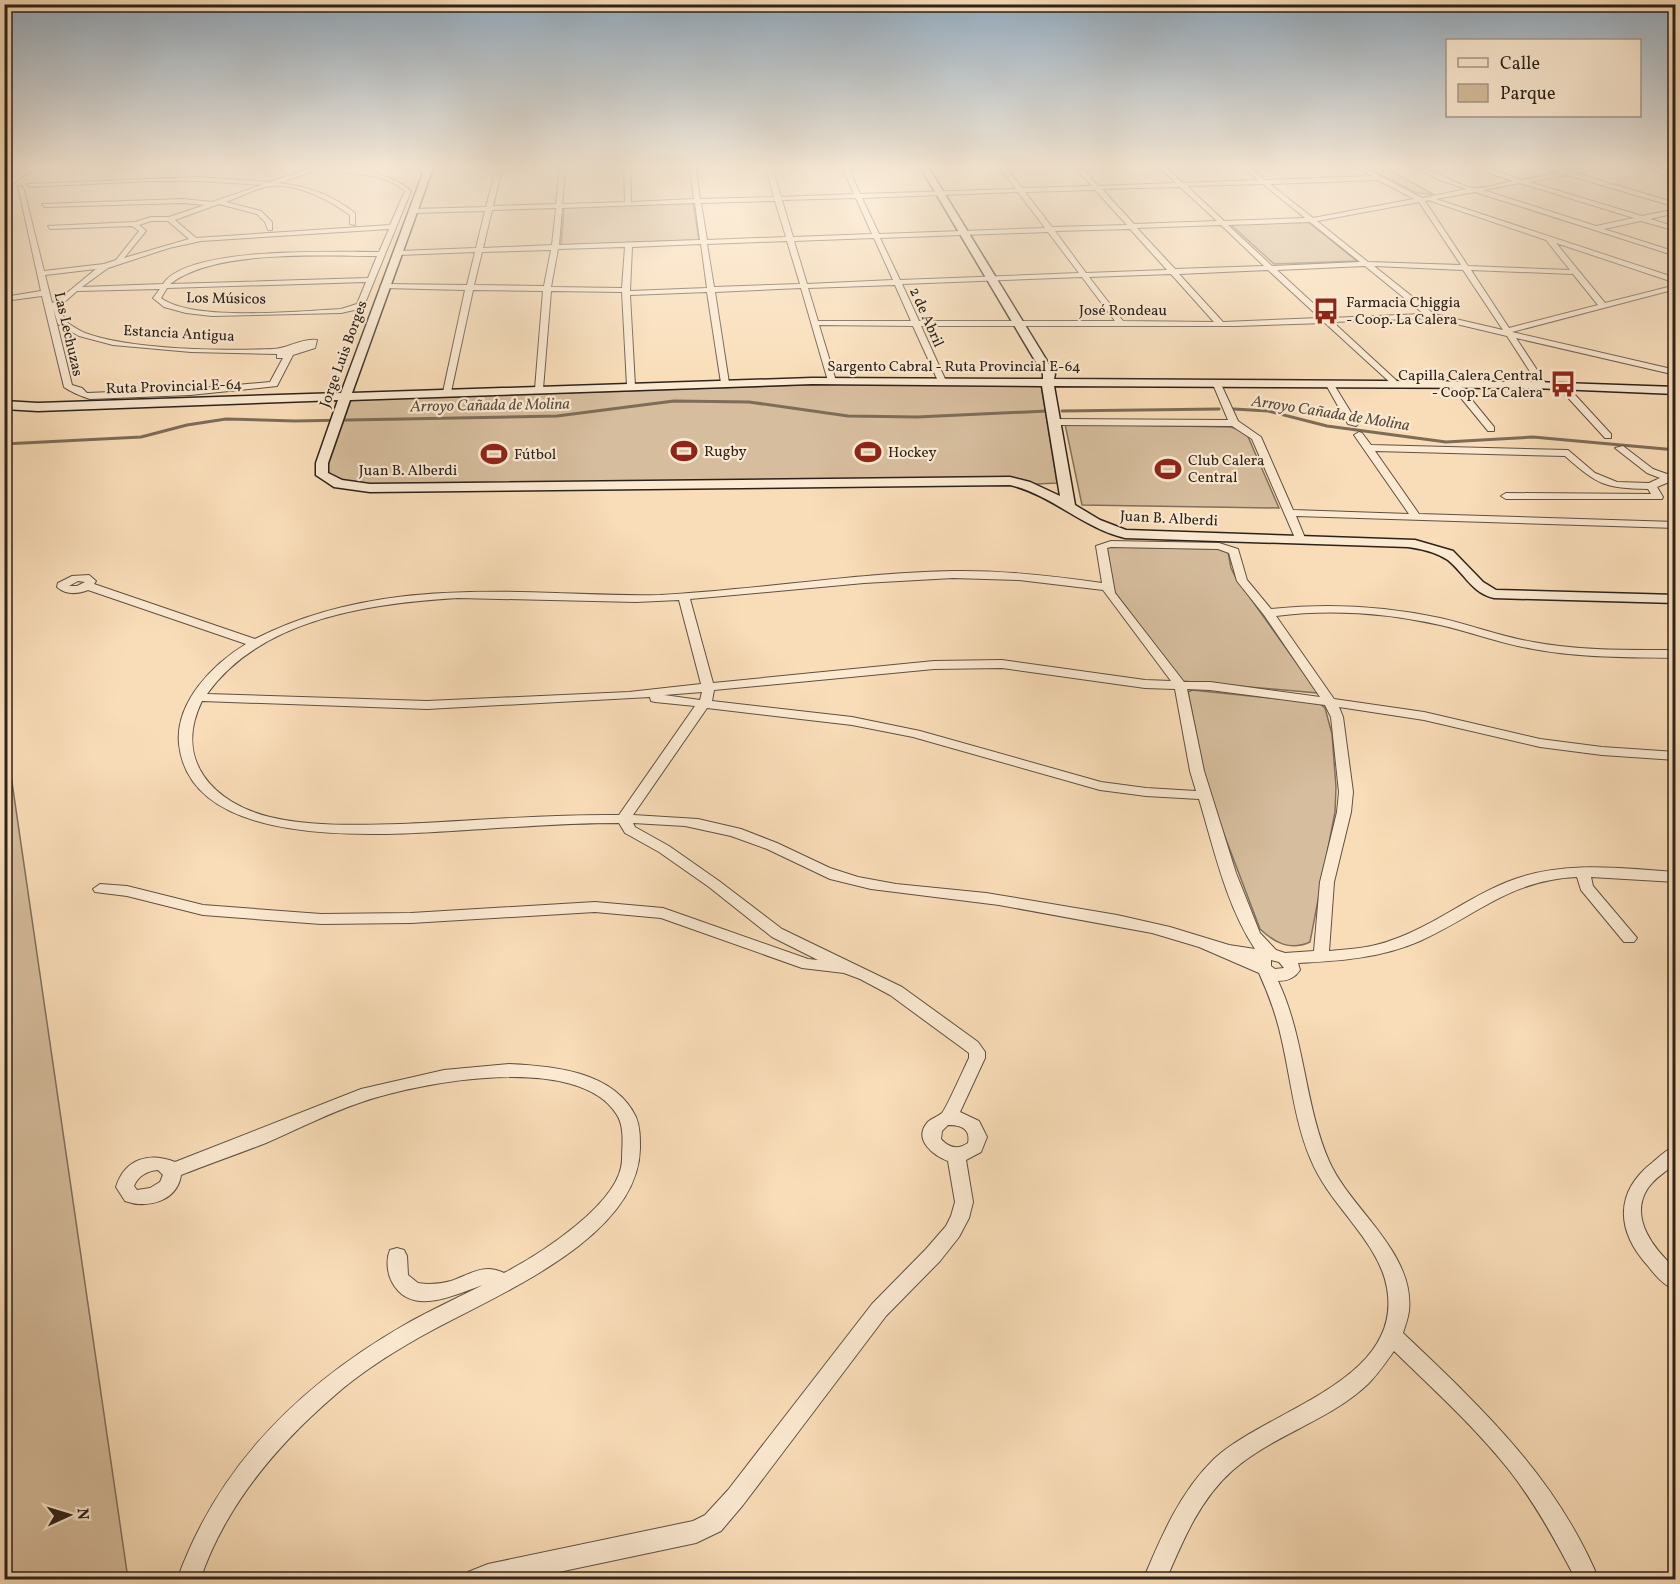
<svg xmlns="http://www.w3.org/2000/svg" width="1680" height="1584" viewBox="0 0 1680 1584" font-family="Vollkorn,serif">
  <rect width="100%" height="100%" fill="#f9ddb8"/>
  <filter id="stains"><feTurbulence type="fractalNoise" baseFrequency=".00333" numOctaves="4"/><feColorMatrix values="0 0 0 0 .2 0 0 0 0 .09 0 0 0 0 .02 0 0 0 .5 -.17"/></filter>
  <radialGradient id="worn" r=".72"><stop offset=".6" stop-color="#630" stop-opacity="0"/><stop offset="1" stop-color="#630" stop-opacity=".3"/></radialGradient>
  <g fill="#d6bd9d" stroke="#81705c" stroke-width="1.5">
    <polygon points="1360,165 1380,165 1433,194 1417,193"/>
    <polygon points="693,202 699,240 561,245 564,207"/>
    <polygon points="1307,221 1357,261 1274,264 1230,224"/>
    <polygon points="828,384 1041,385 1057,483 1037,484 994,477 356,486 325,474 351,400"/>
    <polygon points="1065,424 1231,427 1246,432 1279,508 1082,505"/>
    <polygon points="1112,547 1222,549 1228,552 1231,568 1236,578 1318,693 1182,681 1113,590 1107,548"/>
    <path d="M1192 690 1319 703 1325 708 1332 734 1336 787 1335 812 1310 942C1290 951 1275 943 1260 929L1208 792 1188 692Z"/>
    <polygon points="4,734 5,734 128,1579 5,1579"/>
  </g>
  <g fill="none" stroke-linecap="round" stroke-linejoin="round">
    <g stroke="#7d6c58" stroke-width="3">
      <polyline points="1234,409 1268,411 1327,426 1446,442 1533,437 1676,450"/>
      <polyline points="1062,411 1219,409"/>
      <polyline points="4,444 141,437 187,425 226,419 295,421 557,416 674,401 749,402 848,416 917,417 1047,411"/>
    </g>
    <g stroke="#5f5142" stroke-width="2">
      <g id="street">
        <path d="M37 165H72C50 175 40 160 14 183L9 182 19 173Z"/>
        <path d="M320 165 322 168 279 183C310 187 330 194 355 213V225L350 224V215C330 200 297 183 271 186 256 188 240 197 226 202L261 211 272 222V230H268L265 222 257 214 219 204 175 220 196 238 390 225 405 191C383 170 350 178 325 166 343 161 398 177 411 191L363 308 341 313 212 316 186 313 164 307 153 298 160 289 77 291 60 306 65 321C71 325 78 330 85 333 131 350 223 351 273 349 288 349 300 338 317 340L315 348 293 355 277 386 190 395 90 399C83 397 69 391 64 387L42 296 4 301V297L41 291 18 186 23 187 44 271 104 264 116 260 139 231 132 226 50 229 48 226 135 222 151 217H169L205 205 183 203 44 207 42 204 183 199 212 202 262 185 200 181H149L29 187 27 184 200 177 270 182ZM151 221H168L189 239 124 258 146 231 139 225ZM389 229 379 252C335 252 188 246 163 284L82 287 108 268 169 248 201 241ZM377 256 368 278 170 284C215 249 321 256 377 256ZM96 269 57 301 52 303 45 275ZM366 282 357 304 341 309C300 311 192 322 161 298L167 288ZM53 308 58 324 79 336 113 345 191 352 277 354V358H283L270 382 190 389 87 393 82 388 72 385Z"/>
        <polygon points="413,165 420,165 430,173 425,174"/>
        <path d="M497 165H503L493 206 556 204 560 165H566L562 204 625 202 624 165H630L631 202 694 199 689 165H695L700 199 774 197 765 165H771L781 197 854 194 841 165H847L860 194 1016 189 998 165H1004L1022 188 1092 186 1073 165H1079L1098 186 1176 183 1157 165H1163L1183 183 1258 180 1240 165H1246L1265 180 1372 176 1352 165H1359L1422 198 1467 189 1439 180 1410 165C1430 165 1453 185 1474 188 1486 189 1501 183 1513 181L1494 175 1473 165H1480L1521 180 1559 173 1537 165H1546L1567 171 1614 165 1575 173 1676 203V207L1567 175 1529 182 1642 216 1676 209V213L1650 219 1676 227V231L1641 221 1604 229 1676 252V256L1475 192 1436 199 1676 278V283L1556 243 1605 303 1676 285V289L1512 332 1676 370V375L1516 338 1547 385 1543 388 1540 387 1507 336 1431 318 1333 322 1398 382V386L1395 387 1325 323 1236 326H921L946 381 942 384 938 381 913 326 819 325 836 381 832 384 828 381 801 288 715 292 729 383 725 386 721 383 707 292 630 295 635 386 631 389 627 386 622 292 551 291 543 389 539 392 535 389 543 291 473 290 451 392 447 395 443 392 465 290 384 288 380 286 384 284 467 285 475 252 399 255 395 253 399 251 476 248 485 211 414 213 411 211 414 209 486 207ZM1378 180 1414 199 1313 218 1270 184ZM1520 183 1634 218 1596 226 1483 190ZM1263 184 1305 218 1224 221 1187 186ZM1180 187 1217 221 1134 224 1102 189ZM1095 190 1127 225 1052 227 1025 192ZM1018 192 1045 228 879 234 862 198ZM856 198 872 234 793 237 782 200ZM1428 200 1546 240 1570 270 1468 266 1425 201ZM775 201 786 237 707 240 701 203ZM1419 202 1461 265 1368 262 1317 221ZM695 203 700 240 559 245 562 208ZM556 208 552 245 483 248 492 210ZM1310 222 1360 262 1272 266 1228 225ZM1221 225 1264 266 1175 269 1137 228ZM1130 229 1167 270 1086 273 1055 231ZM1048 232 1079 273 900 280 880 238ZM874 238 893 280 807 284 794 241ZM787 241 800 284 714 287 707 244ZM701 244 707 288 630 291 632 247ZM625 247 622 288 551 287 558 249ZM551 250 544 286 474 285 482 252ZM1365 266 1424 314 1329 318 1277 270ZM1374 266 1463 270 1503 330 1434 314ZM1268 270 1320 318 1223 322 1179 274ZM1471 270 1573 274 1598 305 1509 328ZM1171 274 1214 322 1123 321 1089 277ZM1082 277 1115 321H919L902 284ZM895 285 911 321H818L808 288Z"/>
        <polygon points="1650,165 1656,165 1676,181 1676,187"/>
        <path d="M1213 380 1220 382 1238 421 1261 437 1293 510 1409 514 1354 435 1359 432 1362 433 1371 445 1568 450 1595 473 1617 482 1649 483 1660 478 1647 473 1615 448 1623 446 1653 469 1667 474 1676 470 1674 480 1657 487 1663 497 1662 499H1506L1501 496 1506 493 1651 494 1648 489C1604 488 1598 485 1565 456L1375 451 1419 514 1676 522V528L1296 516 1305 538 1300 541 1295 538 1252 439 1232 426 1053 425 1048 422 1053 419 1228 420 1212 382Z"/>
        <polygon points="1326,381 1333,383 1358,424 1356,426 1348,424 1325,383"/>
        <polygon points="1452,383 1458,383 1494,427 1494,431 1488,431 1452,387"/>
        <polygon points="1560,385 1566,385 1611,434 1611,438 1605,438 1560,389"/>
        <path d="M1111 541 1219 543 1238 549 1247 580 1271 609C1328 603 1384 606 1440 618 1471 625 1502 637 1533 642 1580 651 1628 650 1676 650V658C1628 657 1580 658 1533 649 1502 644 1471 632 1440 625 1386 613 1331 609 1276 616L1334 699 1424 712 1540 739 1602 747 1676 752V760L1602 755 1540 747 1424 720 1339 707 1343 717 1353 792 1351 812 1334 882 1329 951C1350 949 1372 948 1392 940 1433 926 1467 898 1507 882 1561 860 1619 868 1676 872V882L1591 877 1593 886 1637 938 1634 942H1624L1581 890 1577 877C1510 880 1477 915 1420 941 1381 958 1340 961 1298 963L1300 970C1295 978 1287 981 1278 981 1305 1038 1304 1103 1329 1161 1350 1209 1415 1252 1409 1311 1408 1319 1405 1326 1403 1333 1481 1407 1557 1478 1599 1580H1576C1556 1541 1535 1503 1509 1470 1474 1426 1433 1389 1394 1351 1386 1362 1378 1374 1368 1384 1329 1421 1273 1435 1233 1470 1200 1499 1183 1540 1166 1580H1143C1161 1537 1180 1492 1214 1459 1266 1410 1404 1382 1387 1288 1379 1241 1329 1205 1311 1160 1295 1123 1291 1081 1282 1041 1277 1017 1269 995 1259 973L1199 947 1152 933 999 905 871 889 830 879 767 849 731 836 685 826 633 823 635 827 669 846 719 881 782 929 902 987 978 1042 985 1052V1058L960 1112 979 1121 987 1137 981 1152 966 1160 973 1202 969 1218 959 1237 940 1261 886 1316 743 1505 721 1531 696 1543 521 1580H465L468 1572 488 1564 693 1521 705 1515 728 1490 872 1304 926 1249 946 1226 951 1216 955 1202 948 1161C934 1156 913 1140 927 1123 931 1118 938 1117 942 1113 946 1109 965 1066 969 1058V1053L890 995 860 979 844 973 802 968 661 918 595 912 411 923 321 924 203 915 127 896 95 892 93 889 100 884 127 886 203 905 321 914 411 913 595 902 663 908 808 959 818 960 772 937 709 887 659 852 625 833 619 823C574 823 529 826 484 829 405 833 191 858 179 744 175 702 213 664 246 644L88 590C78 594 66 595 57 587L58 583 72 576 89 575 96 581 94 584 255 639C349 591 452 589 556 593 590 594 625 596 660 595 758 590 855 573 953 571 1003 570 1053 576 1102 583L1096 546ZM1111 547 1218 549 1229 553 1237 581 1264 615 1320 697 1210 682H1184L1115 593 1107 548ZM953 578 1019 580 1103 590 1171 681 1145 680 1002 660 934 661 713 683 690 599 864 583ZM78 581 85 582 77 586H69ZM458 598 636 602 679 600 701 684 629 692 427 701 207 694C261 618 372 603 458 598ZM1002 668 1145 688 1175 689 1190 771 1196 791 1146 788 1101 782 920 731 852 717 712 701 714 690 934 669ZM1187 689 1210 690 1325 705 1331 717 1339 792 1337 812 1320 882 1314 951 1285 953 1276 950 1260 933 1236 873 1204 771ZM702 692 700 700 664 695ZM650 697 651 701 655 702 695 706 619 815C546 814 474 821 401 824 358 825 312 827 270 817 213 803 173 760 202 701L427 709ZM707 708 852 725 913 737 1100 790 1146 796 1199 799C1214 849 1226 905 1255 949L1229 945 1170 927 1117 915 986 893 896 884 858 877 830 868 777 843 741 829 698 819 633 815ZM1271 960 1279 962 1284 968 1275 969 1271 966ZM948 1125C960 1125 971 1128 968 1143 958 1150 949 1148 941 1139L942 1131Z"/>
        <path d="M509 1064C553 1066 614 1071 636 1117 640 1127 640 1137 640 1148 639 1241 488 1298 420 1337 390 1354 360 1373 334 1396 276 1446 225 1506 200 1580H177C218 1465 301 1384 406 1324 431 1310 457 1298 483 1285 456 1294 411 1318 392 1282 387 1273 386 1259 390 1250L397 1248 404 1250 407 1256 408 1275 418 1283C429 1285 440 1284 451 1281 471 1274 484 1263 504 1273 539 1255 621 1203 622 1160 622 1145 625 1128 617 1115 579 1052 420 1082 362 1102 329 1113 298 1129 266 1143 238 1154 209 1164 181 1175 177 1202 146 1209 125 1201L116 1187C125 1158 150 1152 175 1162L361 1089 444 1070ZM158 1170 163 1175 160 1182 150 1188 137 1190 134 1186C138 1176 147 1171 158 1170Z"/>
        <path d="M1676 1146V1164C1666 1171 1655 1178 1648 1188 1628 1218 1655 1250 1676 1269V1290C1664 1286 1655 1275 1648 1266 1616 1231 1614 1192 1653 1162 1660 1156 1667 1149 1676 1146Z"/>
      </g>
    </g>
    <g stroke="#2c221a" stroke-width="3">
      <path id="secondary" d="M426 165H434L352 393 812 378 1043 379V374L919 165H927L1055 374 1054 379 1533 382 1676 387V394L1533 388 1054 386 1075 505 1100 520 1126 530 1415 540 1453 551 1483 582 1496 590 1676 595V603L1494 598C1472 593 1465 574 1448 560 1436 552 1422 549 1408 547L1125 538C1083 528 1052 495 1010 485L370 492 334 487 316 475V463L338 400 38 411 4 409V401L38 403 341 393ZM812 384 1042 386 1060 496 1030 482 1010 477 370 484 342 480 328 473V463L350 400Z"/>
    </g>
    <use href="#street" fill="#fbe9d1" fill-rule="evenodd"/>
    <use href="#secondary" fill="#fbe9d1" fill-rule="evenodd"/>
  </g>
  <linearGradient id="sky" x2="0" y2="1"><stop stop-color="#93abbf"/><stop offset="0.43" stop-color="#fcf0df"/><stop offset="1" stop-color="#fcf0df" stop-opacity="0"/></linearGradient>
  <rect width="1680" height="386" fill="url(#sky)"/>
  <defs>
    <g id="bus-bare" transform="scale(2.07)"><path d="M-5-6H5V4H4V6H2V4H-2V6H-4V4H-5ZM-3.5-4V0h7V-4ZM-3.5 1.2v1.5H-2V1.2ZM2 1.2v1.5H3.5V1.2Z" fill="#8f2418" stroke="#fbe9d1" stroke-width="2.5" paint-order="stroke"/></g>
    <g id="stadium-bare" transform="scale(2.07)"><path d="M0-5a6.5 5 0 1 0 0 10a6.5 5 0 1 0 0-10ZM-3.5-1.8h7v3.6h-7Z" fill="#8f2418" stroke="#fbe9d1" stroke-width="2.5" paint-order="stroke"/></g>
  </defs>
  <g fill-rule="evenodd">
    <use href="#bus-bare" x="1326" y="311"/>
    <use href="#bus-bare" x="1563" y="384"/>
    <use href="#stadium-bare" x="684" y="451"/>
    <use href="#stadium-bare" x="868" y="452"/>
    <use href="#stadium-bare" x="494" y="454"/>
    <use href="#stadium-bare" x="1168" y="469"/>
  </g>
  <g text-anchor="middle" stroke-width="4.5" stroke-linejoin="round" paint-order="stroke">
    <g font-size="15" fill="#2c221a" stroke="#fbe9d1">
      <text transform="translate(226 298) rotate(1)" y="5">Los Músicos</text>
      <text x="1123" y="315">José Rondeau</text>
      <text transform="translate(927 317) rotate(66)" y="5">2 de Abril</text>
      <text transform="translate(179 333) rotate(3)" y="5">Estancia Antigua</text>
      <text transform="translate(69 334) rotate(77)" y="5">Las Lechuzas</text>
      <text transform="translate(343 354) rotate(-70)" y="5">Jorge Luis Borges</text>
      <text x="954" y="371">Sargento Cabral - Ruta Provincial E-64</text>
      <text transform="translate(174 386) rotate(-2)" y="5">Ruta Provincial E-64</text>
      <text x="408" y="475">Juan B. Alberdi</text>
      <text transform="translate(1169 518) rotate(3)" y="5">Juan B. Alberdi</text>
    </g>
    <g font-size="15" fill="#2c221a" stroke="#fbe9d1" text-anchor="start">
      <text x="1346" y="307">Farmacia Chiggia<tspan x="1346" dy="17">- Coop. La Calera</tspan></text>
      <text x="1543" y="380" text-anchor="end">Capilla Calera Central<tspan x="1543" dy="17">- Coop. La Calera</tspan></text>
      <text x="704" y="456">Rugby</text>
      <text x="888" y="457">Hockey</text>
      <text x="514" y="459">Fútbol</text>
      <text x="1188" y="465">Club Calera<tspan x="1188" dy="17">Central</tspan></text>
    </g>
    <g font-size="16" font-style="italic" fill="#5b4d3e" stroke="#fbe9d1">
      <text transform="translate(490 404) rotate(-1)" y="6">Arroyo Cañada de Molina</text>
      <text transform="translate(1331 412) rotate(9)" y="6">Arroyo Cañada de Molina</text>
    </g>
  </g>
  <rect width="1680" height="1584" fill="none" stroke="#f9ddb8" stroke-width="24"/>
  <rect x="6" y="6" width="1668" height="1572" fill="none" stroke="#2c221a" stroke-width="3"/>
  <rect x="12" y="12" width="1656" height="1560" fill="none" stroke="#2c221a" stroke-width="1.5"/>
  <rect x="1446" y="39" width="195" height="78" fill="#fbe9d1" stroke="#a89988" stroke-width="1.5"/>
  <rect x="1458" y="58" width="30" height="9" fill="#fbe9d1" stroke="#a89988" stroke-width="1.5"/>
  <text x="1500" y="69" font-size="18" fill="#2c221a">Calle</text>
  <rect x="1458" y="84" width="30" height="18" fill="#d6bd9d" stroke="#a89988" stroke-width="1.5"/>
  <text x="1500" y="99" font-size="18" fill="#2c221a">Parque</text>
  <g transform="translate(69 1515) rotate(86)" stroke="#fbe9d1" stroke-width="4.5" paint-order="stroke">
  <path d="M0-4.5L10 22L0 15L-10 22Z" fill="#2c221a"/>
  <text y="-9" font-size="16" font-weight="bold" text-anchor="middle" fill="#2c221a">N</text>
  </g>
  <rect width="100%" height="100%" filter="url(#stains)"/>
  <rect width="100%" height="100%" fill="url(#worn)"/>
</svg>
